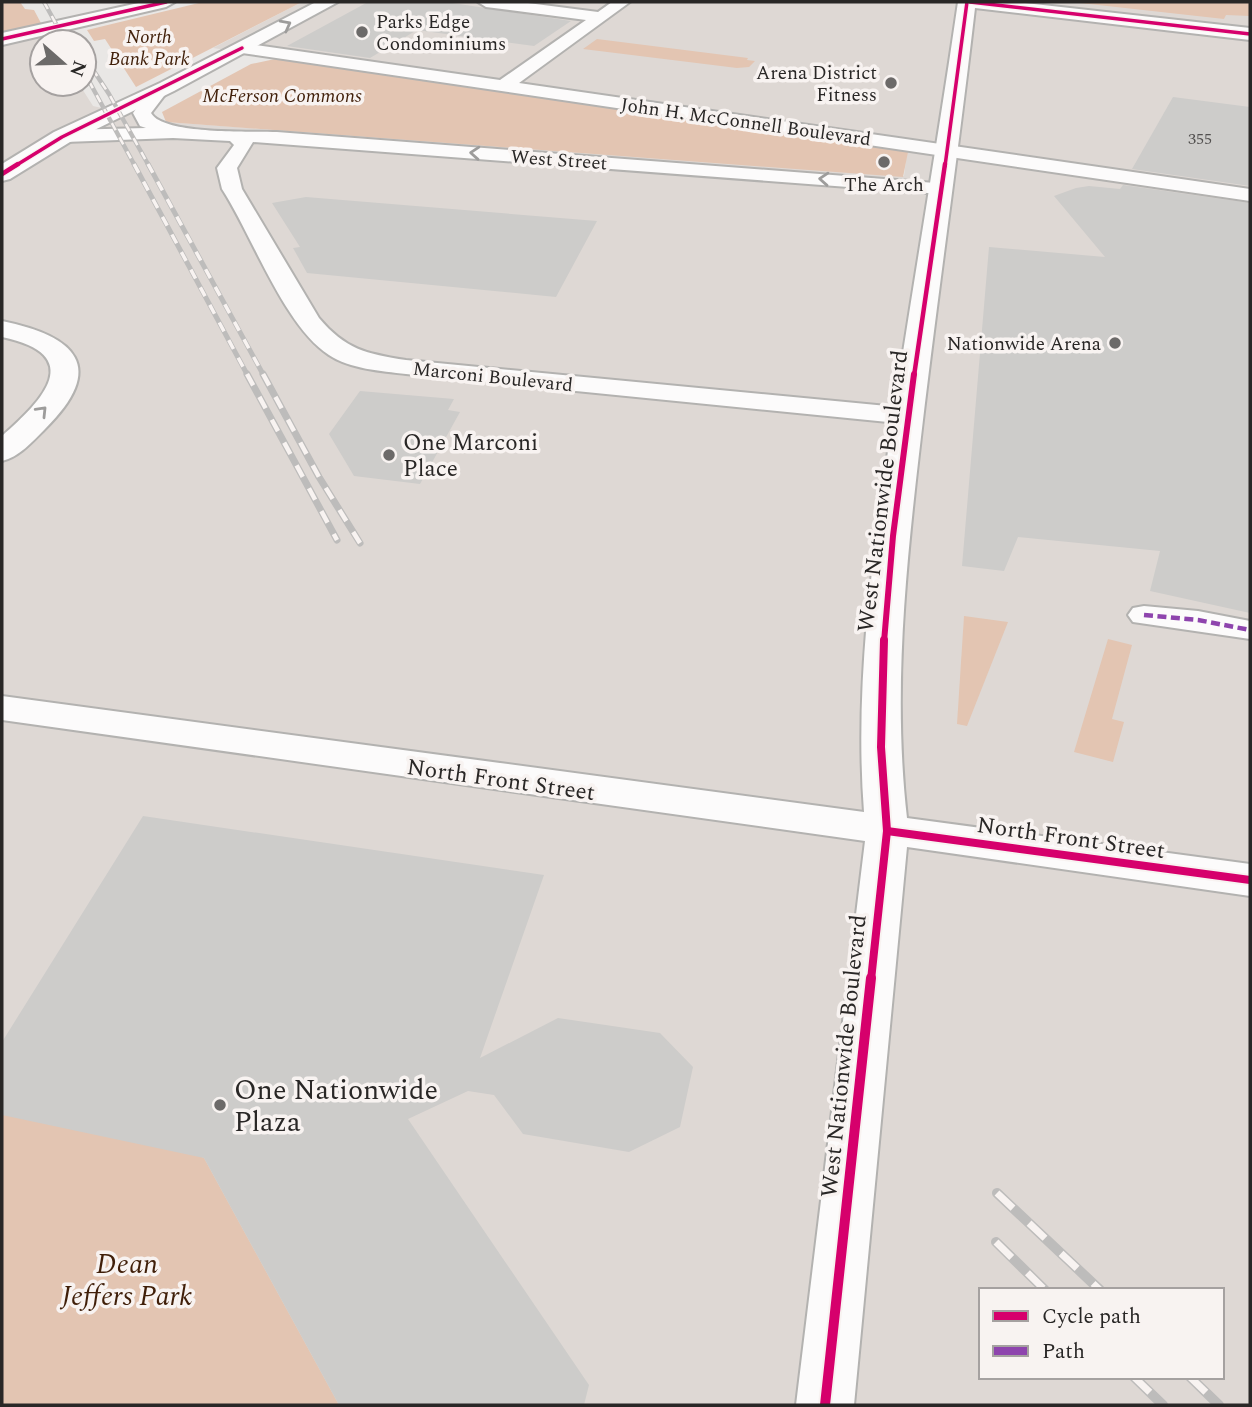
<svg xmlns="http://www.w3.org/2000/svg" width="1252" height="1407" viewBox="0 0 1252 1407" font-family="Spectral,serif">
  <rect width="100%" height="100%" fill="#e9e7e5"/>
  <path fill="#ded8d4" fill-rule="evenodd" d="M302 2H1250V1405H2V34L42 25 53 42H42V84H79L93 106 166 122 904 176 907 152 213 48ZM981 1290H1222V1377H981Z"/>
  <g fill="#e3c5b2">
    <polygon points="2,2 20,2 25,9 34,10 42,25 2,34"/>
    <polygon points="203,2 302,2 136,87 105,39 94,41 87,30"/>
    <polygon points="1071,2 1250,2 1250,16 1226,15 1224,19"/>
    <polygon points="597,39 748,58 747,60 755,61 749,67 737,68 583,49"/>
    <polygon points="275,59 908,152 903,177 166,122 162,112 251,64"/>
    <polygon points="964,616 1008,622 967,726 957,724"/>
    <polygon points="1108,639 1132,645 1112,719 1124,722 1113,762 1074,752"/>
    <polygon points="2,1063 204,1158 339,1405 2,1405"/>
  </g>
  <g fill="#cdccca">
    <polygon points="368,2 446,2 571,21 534,46 417,30 370,58 287,46"/>
    <polygon points="1173,97 1250,107 1250,186 1132,169"/>
    <polygon points="1123,185 1250,203 1250,613 1150,591 1160,551 1018,537 1004,571 962,566 989,247 1105,257 1054,196 1076,188 1089,186 1120,189"/>
    <polygon points="306,197 597,221 556,297 307,273 293,248 300,247 272,203"/>
    <polygon points="360,391 454,399 448,410 460,412 420,484 354,476 329,434"/>
    <polygon points="143,816 544,875 480,1058 558,1018 660,1033 693,1067 680,1127 629,1152 523,1134 494,1095 468,1091 408,1119 589,1385 584,1405 339,1405 204,1158 2,1115 2,1042"/>
  </g>
  <g fill="none" stroke-linecap="round" stroke-linejoin="round">
    <g stroke="#b3b2b0" stroke-width="4">
      <g id="street">
        <polygon points="478,2 520,2 598,12 612,2 630,2 519,83 1250,189 1250,201 242,53 234,48 242,43 500,80 586,20 486,7"/>
        <path d="M158 87 167 92 151 113C163 135 252 131 277 132L948 184 951 188 948 192 941 194 253 142 237 168 242 189 319 318C345 349 366 354 406 360L908 408 917 410 921 416 917 422 908 424 406 374C381 371 350 369 329 355 284 326 252 235 222 189L217 168 234 145 230 141 173 138 65 142 56 136 65 130 146 128 140 126 133 113 152 88Z"/>
        <polygon points="1144,606 1198,611 1250,621 1250,639 1133,622 1128,615 1133,608"/>
      </g>
    </g>
    <g stroke="#b3b2b0" stroke-width="4">
      <g id="secondary">
        <path d="M958 2H1015L1250 28V40L975 8C958 157 936 305 919 454 905 575 893 697 907 818L1250 864V896L907 847 854 1405H796L865 841 2 720V696L864 812C855 694 870 575 887 458 909 306 936 154 958 2Z"/>
        <path d="M2 321C76 336 108 367 45 429 32 442 19 457 2 461V436C43 400 87 355 2 337Z"/>
      </g>
    </g>
    <g stroke="#b3b2b0" stroke-width="4">
      <g id="primary">
        <polygon points="143,2 175,2 166,7 2,45 2,33"/>
        <polygon points="316,2 338,2 174,91 70,142 10,179 2,181 2,164 54,132 160,83"/>
      </g>
    </g>
    <use href="#street" fill="#fcfbfb" fill-rule="evenodd"/>
    <use href="#secondary" fill="#fcfbfb" fill-rule="evenodd"/>
    <use href="#primary" fill="#fcfbfb" fill-rule="evenodd"/>
    <g stroke="#bdbcbb" stroke-width="4.5">
      <g id="rail-far3">
        <polyline points="44,2 66,42"/>
        <polyline points="84,56 109,94 149,166"/>
        <polyline points="89,81 135,166"/>
      </g>
    </g>
    <g stroke="#bdbcbb" stroke-width="5">
      <g id="rail-far2">
        <polyline points="134,164 248,376"/>
        <polyline points="148,164 264,376"/>
      </g>
    </g>
    <g stroke="#bdbcbb" stroke-width="7">
      <g id="rail-far1">
        <polyline points="247,374 337,540"/>
        <polyline points="263,374 319,477 360,543"/>
      </g>
    </g>
    <g stroke="#bdbcbb" stroke-width="10">
      <g id="rail">
        <polyline points="997,1193 1100,1290"/>
        <polyline points="996,1242 1045,1290"/>
        <polyline points="1134,1377 1163,1405"/>
        <polyline points="1190,1377 1219,1405"/>
      </g>
    </g>
    <use href="#rail-far3" stroke="#f8f3f1" stroke-width="2.5" stroke-dasharray="8" stroke-linecap="butt"/>
    <use href="#rail-far2" stroke="#f8f3f1" stroke-width="3.5" stroke-dasharray="10" stroke-linecap="butt"/>
    <use href="#rail-far1" stroke="#f8f3f1" stroke-width="4.5" stroke-dasharray="13" stroke-linecap="butt"/>
    <use href="#rail" stroke="#f8f3f1" stroke-width="7" stroke-dasharray="22" stroke-linecap="butt"/>
    <polyline stroke="#8e44ad" stroke-width="4.5" stroke-dasharray="9 4.5" stroke-linecap="butt" points="1144,615 1198,620 1250,630"/>
    <g stroke="#f8f3f1" stroke-width="6">
      <g id="cycleway-far4">
        <polyline points="970,2 1250,34"/>
        <polyline points="2,39 166,2"/>
        <polyline points="15,166 62,137 242,48"/>
        <polyline points="945,166 967,2"/>
      </g>
    </g>
    <g stroke="#f8f3f1" stroke-width="7">
      <g id="cycleway-far3">
        <polyline points="2,174 18,164"/>
        <polyline points="914,376 945,164"/>
      </g>
    </g>
    <g stroke="#f8f3f1" stroke-width="10">
      <polyline id="cycleway-far2" points="884,642 893,536 914,374"/>
    </g>
    <g stroke="#f8f3f1" stroke-width="12">
      <g id="cycleway-far1">
        <polyline points="887,831 1250,880"/>
        <polyline points="871,980 887,831 881,747 884,640"/>
      </g>
    </g>
    <g stroke="#f8f3f1" stroke-width="14">
      <polyline id="cycleway" points="825,1405 871,978"/>
    </g>
    <use href="#cycleway-far4" stroke="#d6006c" stroke-width="3.5"/>
    <use href="#cycleway-far3" stroke="#d6006c" stroke-width="4.5"/>
    <use href="#cycleway-far2" stroke="#d6006c" stroke-width="6"/>
    <use href="#cycleway-far1" stroke="#d6006c" stroke-width="8"/>
    <use href="#cycleway" stroke="#d6006c" stroke-width="10"/>
  </g>
  <defs><path id="oneway-chevron" d="M-2-3.5L2.5 0L-2 3.5" fill="none" stroke-width="1.6" stroke-linecap="round" stroke-linejoin="round" transform="scale(1.75)"/></defs>
  <g stroke="#9d9c9b">
    <use href="#oneway-chevron" transform="translate(286 25) rotate(-28)"/>
    <use href="#oneway-chevron" transform="translate(475 153) rotate(-176)"/>
    <use href="#oneway-chevron" transform="translate(824 179) rotate(-176)"/>
    <use href="#oneway-chevron" transform="translate(42 411) rotate(-46)"/>
  </g>
  <g fill="#6c6a69" stroke="#f8f3f1" stroke-width="2.5">
    <circle cx="362" cy="32" r="7"/>
    <circle cx="891" cy="83" r="7"/>
    <circle cx="884" cy="162" r="7"/>
    <circle cx="1115" cy="343" r="7"/>
    <circle cx="389" cy="455" r="7"/>
    <circle cx="220" cy="1105" r="7"/>
  </g>
  <g text-anchor="middle" stroke-width="7" stroke-linejoin="round" paint-order="stroke">
    <g font-size="16" fill="#52504f">
      <text x="1200" y="144">355</text>
    </g>
    <g font-size="19" fill="#292726" stroke="#f8f3f1" text-anchor="end">
      <text x="376" y="28" text-anchor="start">Parks Edge<tspan x="376" dy="22">Condominiums</tspan></text>
      <text x="877" y="79">Arena District<tspan x="877" dy="22">Fitness</tspan></text>
      <text x="884" y="191" text-anchor="middle">The Arch</text>
      <text x="1101" y="350">Nationwide Arena</text>
    </g>
    <g font-size="19" font-style="italic" fill="#401f09" stroke="#f8f3f1">
      <text x="149" y="43">North<tspan x="149" dy="22">Bank Park</tspan></text>
      <text x="282" y="102">McFerson Commons</text>
    </g>
    <g font-size="19" fill="#292726" stroke="#f8f3f1">
      <text transform="translate(746 121) rotate(8)" y="7">John H. McConnell Boulevard</text>
      <text transform="translate(559 159) rotate(4)" y="7">West Street</text>
      <text transform="translate(493 376) rotate(6)" y="7">Marconi Boulevard</text>
    </g>
    <g font-size="23" fill="#292726" stroke="#f8f3f1" text-anchor="start">
      <text x="403" y="450">One Marconi<tspan x="403" dy="26">Place</tspan></text>
    </g>
    <g font-size="23" fill="#292726" stroke="#f8f3f1">
      <text transform="translate(882 491) rotate(-83)" y="8">West Nationwide Boulevard</text>
      <text transform="translate(501 779) rotate(8)" y="8">North Front Street</text>
      <text transform="translate(1071 837) rotate(8)" y="8">North Front Street</text>
      <text transform="translate(843 1056) rotate(-84)" y="8">West Nationwide Boulevard</text>
    </g>
    <g font-size="28" fill="#292726" stroke="#f8f3f1" text-anchor="start">
      <text x="234" y="1099">One Nationwide<tspan x="234" dy="32">Plaza</tspan></text>
    </g>
    <g font-size="28" font-style="italic" fill="#401f09" stroke="#f8f3f1">
      <text x="127" y="1273">Dean<tspan x="127" dy="32">Jeffers Park</tspan></text>
    </g>
  </g>
  <rect width="1252" height="1407" fill="none" stroke="#292726" stroke-width="7"/>
  <rect x="979" y="1288" width="245" height="91" fill="#f8f3f1" stroke="#a5a1a0" stroke-width="2"/>
  <rect x="993" y="1311" width="35" height="10" fill="#d6006c" stroke="#a5a1a0" stroke-width="2"/>
  <text x="1042" y="1323" font-size="21" fill="#292726">Cycle path</text>
  <rect x="993" y="1346" width="35" height="10" fill="#8e44ad" stroke="#a5a1a0" stroke-width="2"/>
  <text x="1042" y="1358" font-size="21" fill="#292726">Path</text>
  <g transform="translate(63 63) rotate(110)"><circle r="33" fill="#f8f3f1" stroke="#a5a1a0" stroke-width="2"/>
  <path d="M0-5L12 26L0 18L-12 26Z" fill="#6c6a69"/>
  <text y="-10" font-size="19" font-weight="bold" text-anchor="middle" fill="#292726">N</text>
  </g>
</svg>
